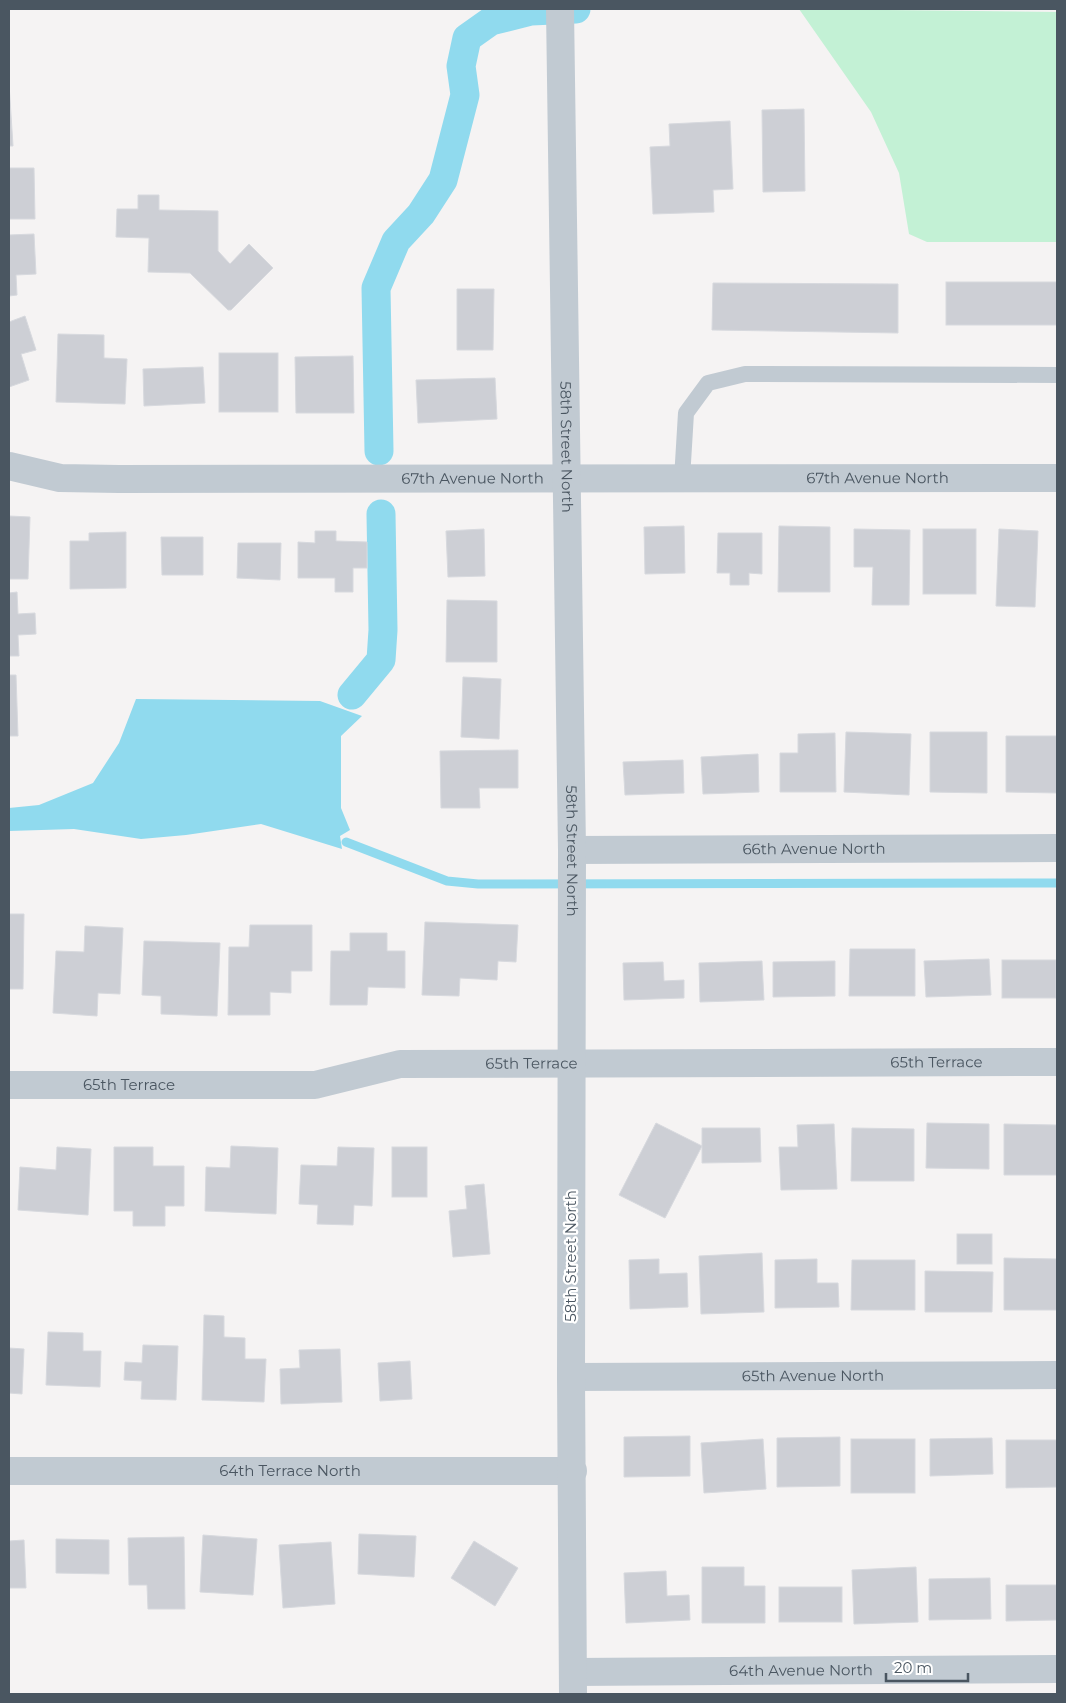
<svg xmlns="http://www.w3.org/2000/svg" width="1066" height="1703" viewBox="0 0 1066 1703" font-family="Montserrat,sans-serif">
  <rect width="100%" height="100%" fill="#f5f3f3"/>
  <polygon fill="#c3f1d5" points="799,9 1057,12 1057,242 927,242 909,234 899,173 871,112"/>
  <polygon fill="#90daee" points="136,699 320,701 362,716 341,736 341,808 350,830 340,836 342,849 261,824 186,835 141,839 74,829 9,831 9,808 39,805 93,783 119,743"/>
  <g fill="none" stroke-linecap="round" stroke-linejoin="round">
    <polyline stroke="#90daee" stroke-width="9" points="346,842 447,881 478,884 1057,883"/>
    <g stroke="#90daee" stroke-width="29">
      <polyline points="379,451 376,288 396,241 421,214 443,180 465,95 461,66 467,38 491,21 531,11 576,9"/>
      <polyline points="352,695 381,660 383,630 381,514"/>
    </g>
  </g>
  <g fill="#cdcfd5" stroke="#d7d9de">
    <polygon points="9,84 13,146 9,146"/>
    <polygon points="804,109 805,191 763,192 762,110"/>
    <polygon points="730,121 733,189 713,190 714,212 653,214 650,147 670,146 669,124"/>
    <polygon points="9,168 34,168 35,219 9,219"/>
    <polygon points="138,195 159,195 159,210 218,211 218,251 230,264 249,244 273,268 231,310 228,310 190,273 148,272 149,238 116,237 117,209 138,209"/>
    <polygon points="34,234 36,274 16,275 17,295 9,296 9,235"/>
    <rect x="946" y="282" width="111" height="43"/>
    <polygon points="713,283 898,284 898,333 712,330"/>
    <polygon points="457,289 494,289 493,350 457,350"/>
    <polygon points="25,316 36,350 21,354 29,380 9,387 9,322"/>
    <polygon points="58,334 104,335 104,358 127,359 125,404 56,402"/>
    <rect x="219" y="353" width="59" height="59"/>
    <polygon points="353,356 354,413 296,413 295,357"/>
    <polygon points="203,367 205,403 144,406 143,369"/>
    <polygon points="495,378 497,419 418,423 416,380"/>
    <polygon points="9,516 30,517 28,579 9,579"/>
    <polygon points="684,526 685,573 645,574 644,527"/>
    <polygon points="779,526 830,527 830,592 778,592"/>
    <polygon points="484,529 485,576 448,577 446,531"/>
    <polygon points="854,529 910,530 909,605 872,605 873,567 854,567"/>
    <rect x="923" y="529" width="53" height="65"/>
    <polygon points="999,529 1038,531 1035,607 996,606"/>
    <polygon points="315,531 336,531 336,541 367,542 367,568 353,568 353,592 335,592 335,578 298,578 298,542 315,543"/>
    <polygon points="126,532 126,588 70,589 70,541 89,541 89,533"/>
    <polygon points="718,533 762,533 762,574 749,573 749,585 730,585 730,573 717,573"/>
    <polygon points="161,537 203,537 203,575 162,575"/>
    <polygon points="238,543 281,543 280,580 237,578"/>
    <polygon points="17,592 18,614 35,613 36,634 18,635 19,656 9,656 9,593"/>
    <polygon points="447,600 497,601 497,662 446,662"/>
    <polygon points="9,675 16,675 18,736 9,736"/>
    <polygon points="463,677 501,679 499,739 461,737"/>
    <polygon points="846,732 911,734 909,795 844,792"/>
    <polygon points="930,732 987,732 987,793 930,792"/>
    <polygon points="835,733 836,792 780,792 780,753 798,753 798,734"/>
    <polygon points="1006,736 1057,736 1057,793 1006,792"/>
    <polygon points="518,750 518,788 479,788 480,808 441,808 440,751"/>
    <polygon points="758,754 759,792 703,794 701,757"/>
    <polygon points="683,760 684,793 625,795 623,762"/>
    <polygon points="9,914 24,914 23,989 9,989"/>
    <polygon points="425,922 518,925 516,962 498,961 497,980 460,978 459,996 422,995"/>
    <polygon points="250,925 312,925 312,971 291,971 291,993 270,992 270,1015 228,1015 229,947 249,947"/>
    <polygon points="85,926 123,928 120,994 98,993 97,1016 53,1013 56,951 84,952"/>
    <polygon points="350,933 387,933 387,951 405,951 405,988 368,987 367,1005 330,1005 331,951 350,951"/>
    <polygon points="144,941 220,943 217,1016 161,1014 161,996 142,995"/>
    <polygon points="850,949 915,949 915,996 849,996"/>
    <polygon points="989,959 991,995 926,997 924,961"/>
    <rect x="1002" y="960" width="54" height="38"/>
    <polygon points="762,961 764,1000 700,1002 699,963"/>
    <polygon points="835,961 835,996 773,997 773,962"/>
    <polygon points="663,962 664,981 684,980 684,998 624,1000 623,963"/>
    <polygon points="656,1123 702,1146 665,1218 619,1195"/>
    <polygon points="927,1123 989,1124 989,1169 926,1168"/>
    <polygon points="834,1124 837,1189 781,1190 779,1147 798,1147 797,1125"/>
    <polygon points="1004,1124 1057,1125 1057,1175 1004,1175"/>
    <polygon points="702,1128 760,1128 761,1162 702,1163"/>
    <polygon points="852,1128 914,1129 914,1181 851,1181"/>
    <polygon points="231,1146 278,1148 276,1214 205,1211 206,1167 230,1168"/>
    <polygon points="57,1147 91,1149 88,1215 18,1210 20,1167 56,1170"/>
    <polygon points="114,1147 153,1147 153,1166 184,1166 184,1206 165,1206 165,1226 133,1226 133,1211 114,1211"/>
    <polygon points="338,1147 374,1148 372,1206 354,1205 353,1225 317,1224 318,1205 299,1204 301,1165 337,1166"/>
    <rect x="392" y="1147" width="35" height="50"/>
    <polygon points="484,1184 490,1254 453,1257 449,1211 467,1209 465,1186"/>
    <rect x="957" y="1234" width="35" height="30"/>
    <polygon points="762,1253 764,1312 701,1314 699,1256"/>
    <polygon points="1004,1258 1057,1259 1057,1310 1004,1310"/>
    <polygon points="659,1259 659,1274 687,1273 688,1307 630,1309 629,1260"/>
    <polygon points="817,1259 817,1283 838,1283 839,1307 775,1308 775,1260"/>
    <polygon points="852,1260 915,1260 915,1310 851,1310"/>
    <polygon points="925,1271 993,1272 992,1312 925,1312"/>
    <polygon points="204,1315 224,1316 224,1337 245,1338 245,1359 266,1359 264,1402 202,1400"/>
    <polygon points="48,1332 83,1333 83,1351 101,1351 100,1387 46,1385"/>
    <polygon points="143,1345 178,1346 176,1400 141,1399 142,1381 124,1380 125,1362 142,1363"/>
    <polygon points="9,1348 24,1349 22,1394 9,1393"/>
    <polygon points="340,1349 342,1402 281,1404 280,1369 300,1368 299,1350"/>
    <polygon points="410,1361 412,1399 380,1401 378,1363"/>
    <polygon points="690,1436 690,1476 624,1477 624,1437"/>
    <polygon points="840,1437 840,1486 777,1487 777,1438"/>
    <polygon points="992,1438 993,1474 930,1476 930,1439"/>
    <polygon points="763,1439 766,1489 704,1493 701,1443"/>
    <rect x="851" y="1439" width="64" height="54"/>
    <polygon points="1006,1440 1057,1440 1057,1487 1006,1488"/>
    <polygon points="359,1534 416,1536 414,1577 358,1574"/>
    <polygon points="203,1535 257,1539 253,1595 200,1592"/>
    <polygon points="184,1537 185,1609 148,1609 147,1585 129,1585 128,1538"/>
    <polygon points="56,1539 109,1540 109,1574 56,1573"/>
    <polygon points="24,1540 26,1588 9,1588 9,1541"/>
    <polygon points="474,1541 518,1568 495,1606 451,1578"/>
    <polygon points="331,1542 335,1604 283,1608 279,1545"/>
    <polygon points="702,1567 744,1567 744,1586 765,1586 765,1623 702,1623"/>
    <polygon points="916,1567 918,1622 854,1624 852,1570"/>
    <polygon points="666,1571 667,1596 689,1595 690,1620 626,1623 624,1573"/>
    <polygon points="990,1578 991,1619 929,1620 929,1579"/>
    <polygon points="1006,1585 1057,1585 1057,1620 1006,1621"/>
    <rect x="779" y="1587" width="63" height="35"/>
  </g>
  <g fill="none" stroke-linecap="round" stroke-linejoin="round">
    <polyline stroke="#c1cad2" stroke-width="16" points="682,479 686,413 708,383 745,374 1057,375"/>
    <g stroke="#c1cad2" stroke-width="28">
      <path id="s1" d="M9 466 60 478 119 479 1057 478"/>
      <path id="s2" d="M572 850 1057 848"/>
      <path id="s3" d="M9 1085H315L400 1064 1057 1062"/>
      <path id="s4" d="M571 1377 1057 1375"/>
      <path id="s5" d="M9 1471H573"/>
      <path id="s6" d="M573 1672 1057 1669"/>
    </g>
    <path stroke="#c1cad2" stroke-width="28" id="s7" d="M560 9 572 850 571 1377 573 1694"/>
  </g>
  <g text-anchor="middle" stroke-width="4.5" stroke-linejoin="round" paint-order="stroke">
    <g font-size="15" fill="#4a5661" stroke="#fff">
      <text dy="5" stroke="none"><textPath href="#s7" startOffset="438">58th Street North</textPath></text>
      <text dy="5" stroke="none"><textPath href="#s1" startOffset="870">67th Avenue North</textPath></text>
      <text dy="5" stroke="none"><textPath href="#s1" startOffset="465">67th Avenue North</textPath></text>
      <text dy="5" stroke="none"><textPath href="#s2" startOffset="242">66th Avenue North</textPath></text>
      <text dy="5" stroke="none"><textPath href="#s7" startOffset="842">58th Street North</textPath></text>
      <text dy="5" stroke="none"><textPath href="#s3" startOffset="930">65th Terrace</textPath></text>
      <text dy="5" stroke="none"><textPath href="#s3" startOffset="525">65th Terrace</textPath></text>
      <text dy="5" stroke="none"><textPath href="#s3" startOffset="120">65th Terrace</textPath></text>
      <text transform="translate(571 1256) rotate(-90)" y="5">58th Street North</text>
      <text dy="5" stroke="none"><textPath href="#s4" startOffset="242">65th Avenue North</textPath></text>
      <text dy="5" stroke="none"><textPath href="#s5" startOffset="281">64th Terrace North</textPath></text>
      <text dy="5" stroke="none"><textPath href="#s6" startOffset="228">64th Avenue North</textPath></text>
    </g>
  </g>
  <rect width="1066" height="1703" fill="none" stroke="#4a5661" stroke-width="20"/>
  <path d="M886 1673v8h82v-8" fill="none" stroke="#4a5661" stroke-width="2.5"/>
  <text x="894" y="1673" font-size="15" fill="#4a5661" stroke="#ffffff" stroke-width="4" paint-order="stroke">20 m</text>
</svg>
